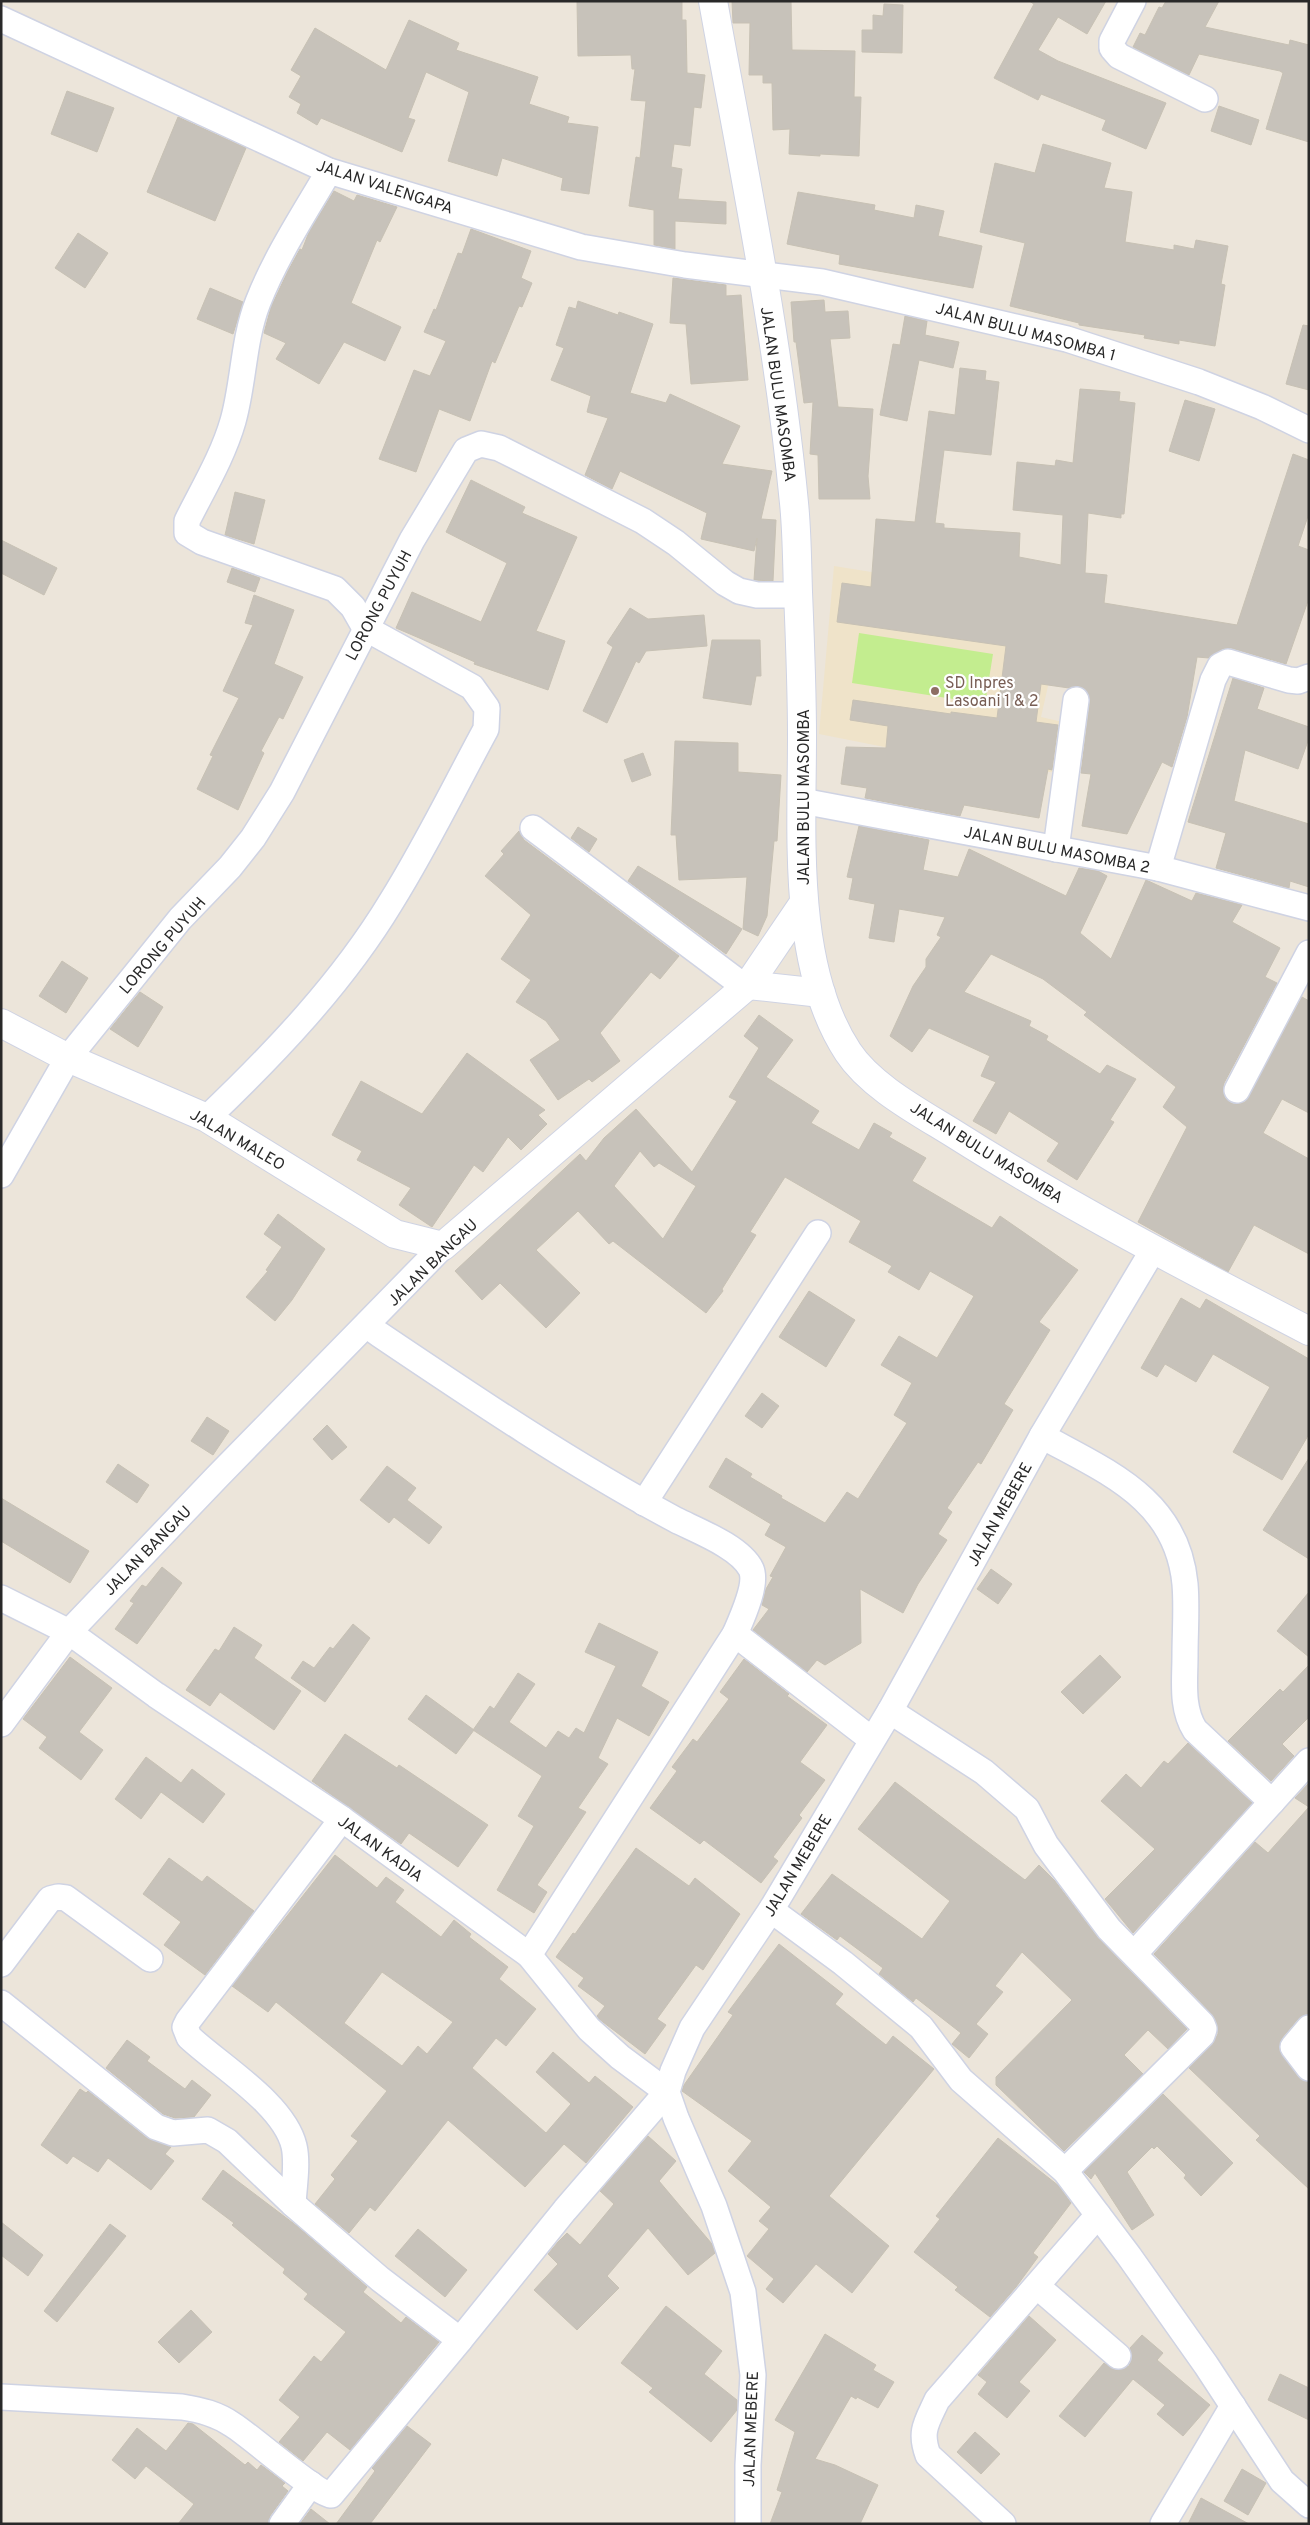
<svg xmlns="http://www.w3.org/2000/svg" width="1310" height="2525" viewBox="0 0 1310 2525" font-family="Overpass,sans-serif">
  <rect width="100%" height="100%" fill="#ece5da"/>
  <polygon fill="#efe3c9" points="834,566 1059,602 1053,664 1041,717 1067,723 1061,773 975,765 819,734"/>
  <polygon fill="#c3ed8f" points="859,633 993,654 985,704 852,683"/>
  <g fill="#c7c2ba" stroke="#c7c1b4" fill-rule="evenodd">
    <polygon points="577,1 682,1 682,20 686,20 687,73 705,75 701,108 694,107 690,146 674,144 671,167 682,169 678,199 726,202 726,224 675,221 675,249 654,245 654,210 629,206 636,157 640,158 646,101 631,100 635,69 632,69 631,55 578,56"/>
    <polygon points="732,1 791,1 792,50 855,51 854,97 861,97 859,156 820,154 820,156 789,154 790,129 773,130 772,83 763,83 763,75 749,75 750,23 733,23"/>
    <polygon points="1029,1 1106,1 1087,34 1058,17 1038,50 1058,61 1166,103 1146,149 1102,130 1106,120 1041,94 1038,100 994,78 1034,4"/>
    <polygon points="1166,1 1219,1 1205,27 1289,45 1290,40 1309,45 1309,142 1266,129 1283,73 1280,71 1199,54 1189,75 1133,47 1140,33 1145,35 1159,7 1162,8"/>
    <polygon points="884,4 903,5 902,53 862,52 862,30 873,30 873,15 883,16"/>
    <polygon points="409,20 459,43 456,50 538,77 529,104 569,117 567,123 598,127 589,194 561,190 563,178 502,158 497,176 448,161 469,92 426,72 408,118 415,120 402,152 321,118 317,125 297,113 301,104 289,97 301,76 291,70 315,28 386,70"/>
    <polygon points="67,91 114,108 97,152 51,134"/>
    <polygon points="1219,106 1259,120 1251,145 1211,131"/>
    <polygon points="178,117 246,148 215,221 147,192"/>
    <polygon points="1043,144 1111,163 1104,188 1132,192 1125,242 1174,250 1174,245 1194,249 1196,240 1228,246 1221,284 1225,285 1215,346 1179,340 1179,344 1144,338 1145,335 1079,325 1079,323 1010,306 1025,243 980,232 995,163 1035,173"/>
    <polygon points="334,191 354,201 357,195 397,207 380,242 377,240 351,303 401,327 385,361 344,342 319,384 276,359 286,343 264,333 271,307 288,271 300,249 302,250 309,232"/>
    <polygon points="798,192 875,205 874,210 914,218 916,205 944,211 938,236 982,246 973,288 839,264 840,255 787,244"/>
    <polygon points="471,229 531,251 521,278 532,283 522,307 519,306 495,363 492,361 470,421 439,409 416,472 379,459 414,370 430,376 446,341 424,332 434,309 436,310 458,253 462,254"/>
    <polygon points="78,233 108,253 85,288 55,268"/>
    <polygon points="673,278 726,285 726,296 741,295 748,380 691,384 686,324 670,323"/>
    <polygon points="210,288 243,302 233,334 197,319"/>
    <polygon points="824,300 825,312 848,311 850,338 830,339 838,407 873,409 868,476 870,499 819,499 818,455 810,454 813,402 804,403 796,342 794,342 791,302"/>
    <polygon points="578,301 618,315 619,312 653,324 630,393 666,403 670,394 740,426 722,464 772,471 761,519 776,520 773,581 754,580 757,538 754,551 701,539 707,513 620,471 612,489 585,475 608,418 587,412 591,396 551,380 564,348 556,345 569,307 576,309"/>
    <polygon points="905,316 927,321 925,335 959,342 953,368 919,360 907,421 880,415 893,344 900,345"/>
    <polygon points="1303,325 1309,326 1309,390 1286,384"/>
    <polygon points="960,368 986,371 985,380 999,382 991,455 944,450 935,523 944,524 944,528 1020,533 1019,557 1061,565 1063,515 1013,510 1017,462 1055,466 1056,460 1073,463 1080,389 1120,392 1119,401 1135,403 1124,514 1121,514 1121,518 1088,513 1085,573 1107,575 1104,603 1237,625 1293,454 1309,460 1309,513 1298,546 1309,550 1309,598 1286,664 1231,648 1222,649 1209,658 1197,657 1187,717 1172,767 1162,762 1127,834 1082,826 1091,774 1081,773 1090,701 1085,689 1078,686 1069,688 1041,684 1036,722 1058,725 1052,770 1048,769 1039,818 964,805 960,816 865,798 867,788 841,784 846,747 886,748 888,726 850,720 853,700 951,714 951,712 997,718 1006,646 837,622 842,583 871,587 876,519 915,522 929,411 955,415"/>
    <polygon points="1185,400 1215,409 1199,461 1169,451"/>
    <polygon points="471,480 525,507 522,513 577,537 536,631 565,641 548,690 474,664 475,662 396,628 412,592 481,622 507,563 446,532"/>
    <polygon points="235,492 265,500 254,544 225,535"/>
    <polygon points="1,540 57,568 44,595 1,573"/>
    <polygon points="232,568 260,578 255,592 227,582"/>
    <polygon points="254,595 294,610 274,664 303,677 283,719 279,717 261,751 264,753 238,810 197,789 213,756 210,755 239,698 223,691 253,625 245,623"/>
    <polygon points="630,608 648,619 704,615 707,646 646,651 639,663 636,661 607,723 583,711 613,647 607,643"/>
    <polygon points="712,640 760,640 761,676 756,676 751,705 703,698"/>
    <polygon points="1233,678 1264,688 1257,709 1309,727 1309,738 1298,769 1245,750 1234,801 1309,824 1309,887 1290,881 1289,888 1216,868 1226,833 1188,822"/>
    <polygon points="675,741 738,743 738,772 781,775 777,841 774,841 767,916 758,936 743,929 747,877 679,880 676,835 671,835"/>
    <polygon points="643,753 651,775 632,782 624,760"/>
    <polygon points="859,826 929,840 923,870 958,877 969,849 1066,896 1079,868 1098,871 1107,876 1080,933 1111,959 1146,880 1192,901 1196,893 1242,905 1232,922 1280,948 1265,977 1277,983 1224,1083 1223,1091 1225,1098 1231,1103 1238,1104 1245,1102 1302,997 1309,1001 1309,1113 1282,1099 1263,1133 1309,1159 1309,1254 1254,1225 1228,1272 1138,1222 1187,1127 1163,1107 1176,1087 1084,1015 1087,1012 1043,979 991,954 964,992 1031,1021 1029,1026 1048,1036 1046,1040 1100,1074 1107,1065 1136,1079 1110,1120 1114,1122 1077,1180 1047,1161 1059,1143 1009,1111 996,1134 973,1121 996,1082 981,1076 990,1056 929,1028 912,1052 890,1036 913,986 926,967 926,959 941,937 937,935 945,917 899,909 894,942 869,938 875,904 849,899 853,878 847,877"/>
    <polygon points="578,827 597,839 589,852 571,838"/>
    <polygon points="519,831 524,840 679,956 660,979 651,972 600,1033 620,1061 592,1082 589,1079 558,1100 530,1060 560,1040 546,1021 516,1002 531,980 501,959 531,915 485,876 504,854 501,851"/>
    <polygon points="638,866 742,929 726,954 628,881"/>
    <polygon points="62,961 88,978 66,1013 39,996"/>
    <polygon points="140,992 163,1007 138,1047 110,1029"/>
    <path d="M759 1015 793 1040 766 1077 819 1111 811 1123 859 1150 874 1123 892 1133 889 1137 926 1158 912 1181 992 1228 1000 1216 1078 1270 1039 1322 1050 1330 1004 1404 1013 1410 981 1464 978 1462 947 1508 952 1512 938 1534 947 1540 918 1584 903 1613 860 1589 861 1643 825 1665 817 1660 807 1672 753 1630 769 1609 762 1605 766 1589 773 1577 770 1576 786 1547 765 1535 771 1524 709 1487 726 1458 752 1474 750 1477 782 1496 781 1498 825 1523 847 1492 858 1499 907 1423 894 1415 912 1383 881 1365 899 1336 937 1358 974 1296 930 1271 919 1290 888 1272 892 1266 849 1242 861 1221 785 1177 750 1232 756 1235 722 1289 723 1291 706 1313 613 1241 609 1244 578 1211 536 1250 580 1293 546 1328 500 1283 482 1300 455 1271 580 1154 586 1161 604 1138 636 1109 692 1172 737 1101 729 1097 759 1048 744 1036ZM640 1151 654 1167 659 1163 696 1186 663 1239 614 1186Z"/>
    <polygon points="467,1053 545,1110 538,1115 547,1124 521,1150 508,1137 483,1172 474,1165 432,1227 399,1205 411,1188 357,1160 362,1151 332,1135 361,1081 422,1114"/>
    <polygon points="278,1214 325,1249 292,1300 275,1321 246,1297 268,1271 266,1270 282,1247 264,1234"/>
    <polygon points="809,1291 855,1320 826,1367 779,1337"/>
    <polygon points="1181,1298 1200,1309 1206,1299 1309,1359 1309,1434 1282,1480 1233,1452 1270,1387 1213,1354 1196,1382 1165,1364 1157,1377 1141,1368"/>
    <polygon points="762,1393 779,1406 762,1428 745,1416"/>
    <polygon points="207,1417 229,1431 213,1455 191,1441"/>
    <polygon points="327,1425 347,1447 332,1460 313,1439"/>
    <polygon points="1309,1458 1309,1559 1263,1530"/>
    <polygon points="118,1464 149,1485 137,1503 106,1482"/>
    <polygon points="387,1466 416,1488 407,1500 442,1527 429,1544 394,1517 389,1523 360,1500"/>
    <polygon points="1,1498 89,1551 70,1583 1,1541"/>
    <polygon points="162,1567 182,1583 137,1644 115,1629 134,1603 130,1601 142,1585 146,1587"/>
    <polygon points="991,1569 1012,1584 998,1604 977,1589"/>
    <polygon points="1309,1592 1309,1657 1277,1631"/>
    <polygon points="599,1623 658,1652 641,1686 669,1702 649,1736 617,1718 598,1758 608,1764 578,1808 586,1812 537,1885 547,1892 534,1913 497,1890 534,1826 518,1816 542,1776 473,1730 490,1706 494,1709 518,1673 535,1684 509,1722 546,1748 558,1731 569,1738 576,1728 584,1733 616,1666 585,1652"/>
    <polygon points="353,1624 370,1638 325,1702 291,1678 303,1661 314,1668 330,1647 333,1649"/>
    <polygon points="234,1627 262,1645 254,1658 301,1691 274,1730 220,1692 210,1706 186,1690 215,1649 219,1651"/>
    <polygon points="1100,1655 1121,1677 1083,1714 1061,1692"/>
    <polygon points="70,1657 112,1688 79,1732 103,1750 81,1780 39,1748 47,1737 23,1719"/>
    <polygon points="744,1659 789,1694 787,1696 827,1725 800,1762 825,1780 799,1815 802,1818 773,1857 778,1861 761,1883 704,1840 700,1844 650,1808 677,1771 672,1767 693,1739 697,1742 729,1699 720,1692"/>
    <polygon points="1309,1665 1309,1717 1282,1744 1294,1756 1271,1781 1228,1741 1280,1689 1283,1692"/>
    <polygon points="426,1695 474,1730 456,1754 408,1719"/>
    <polygon points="345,1734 397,1768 399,1765 488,1825 458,1867 409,1833 401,1844 312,1781"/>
    <polygon points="1188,1743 1252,1803 1133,1933 1105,1899 1155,1849 1101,1801 1126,1774 1141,1788 1164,1761 1168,1764"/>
    <polygon points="146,1757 181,1783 192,1769 225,1794 203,1823 161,1792 141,1819 115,1799"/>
    <polygon points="895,1782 1025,1880 1039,1865 1055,1881 1099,1939 1187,2029 1168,2049 1148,2030 1124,2055 1143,2074 1064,2151 996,2085 996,2077 1072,2000 1022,1952 995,1986 1003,1992 976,2024 988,2034 969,2058 952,2044 961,2033 916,1998 913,2002 879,1974 883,1968 840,1936 837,1940 801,1914 832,1874 922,1939 950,1901 858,1829"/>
    <polygon points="1309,1783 1309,2014 1298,2019 1282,2038 1279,2049 1298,2077 1309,2082 1309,2189 1256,2140 1260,2136 1189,2068 1212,2045 1218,2034 1217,2024 1212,2014 1154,1954 1255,1842 1268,1853 1309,1807 1295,1798"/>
    <polygon points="636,1848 689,1886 695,1878 740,1914 703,1970 696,1965 657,2019 666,2025 645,2054 599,2019 597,2016 605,2006 578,1986 584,1978 556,1957 573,1933 575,1934"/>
    <path d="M335 1855 377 1888 386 1877 404 1890 395 1902 441 1937 454 1920 471 1934 469 1937 508 1967 499 1979 536 2009 506 2046 496 2038 472 2068 546 2133 571 2104 536 2072 553 2052 589 2083 595 2076 633 2107 586 2163 564 2144 525 2187 448 2120 375 2211 370 2207 349 2233 315 2204 335 2179 331 2175 358 2141 351 2136 387 2091 276 2002 268 2012 232 1986ZM382 1972 453 2022 427 2054 418 2046 402 2066 344 2023Z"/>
    <polygon points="169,1858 202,1882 207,1876 254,1911 205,1975 164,1945 181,1922 143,1894"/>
    <polygon points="779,1944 843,1994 835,2004 886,2045 893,2036 934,2069 829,2196 889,2246 852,2293 816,2264 783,2303 766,2289 774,2279 747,2256 769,2229 759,2221 771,2207 728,2171 752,2141 682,2091 684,2085 733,2015 728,2012"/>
    <polygon points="127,2040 150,2057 147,2061 185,2089 192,2080 211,2095 194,2117 175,2118 163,2114 106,2068"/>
    <polygon points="80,2089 86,2093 88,2091 147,2138 171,2147 165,2154 174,2161 151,2190 108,2158 98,2172 73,2156 67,2164 41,2145"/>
    <polygon points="1163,2094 1233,2163 1201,2196 1184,2178 1186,2175 1157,2146 1154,2149 1152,2147 1127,2172 1154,2215 1132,2230 1095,2173 1091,2179 1084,2172"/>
    <polygon points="648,2136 676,2161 659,2181 712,2244 715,2253 688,2275 648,2228 607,2276 619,2288 577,2330 534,2290 558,2264 548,2254 558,2242 567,2233 580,2245 614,2204 600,2191"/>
    <polygon points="998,2138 1059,2186 1071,2203 1033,2253 1038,2257 1016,2287 990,2317 955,2290 958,2287 914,2252 940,2219 936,2216"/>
    <polygon points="223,2170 297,2226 367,2287 363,2292 401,2323 406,2317 439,2342 350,2450 327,2432 303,2461 279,2442 300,2417 279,2400 314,2356 321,2362 346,2332 304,2299 308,2294 283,2273 285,2269 232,2225 234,2223 202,2199"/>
    <polygon points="1,2222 43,2255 28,2276 1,2255"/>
    <polygon points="110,2224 126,2236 57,2322 44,2311"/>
    <polygon points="418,2229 467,2270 445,2297 395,2256"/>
    <polygon points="666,2306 722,2351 704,2374 737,2400 737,2410 711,2442 649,2392 653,2388 621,2363"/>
    <polygon points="191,2310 212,2332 179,2363 158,2342"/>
    <polygon points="1029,2316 1056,2340 1019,2382 1030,2391 1007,2418 978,2394 987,2382 978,2375"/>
    <polygon points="825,2334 876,2365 873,2370 894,2382 878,2408 857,2397 856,2399 851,2396 815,2459 835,2465 878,2485 860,2524 770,2524 782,2492 777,2490 795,2432 775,2420"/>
    <polygon points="1142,2335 1163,2353 1157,2360 1210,2405 1183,2436 1157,2414 1165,2405 1133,2379 1085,2437 1059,2416 1104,2363 1116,2370 1129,2366 1132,2358 1130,2348"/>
    <polygon points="1280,2374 1309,2388 1309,2420 1268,2400"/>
    <polygon points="188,2423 193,2424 245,2465 248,2462 257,2470 261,2465 285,2483 282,2486 288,2491 270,2516 268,2524 178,2524 194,2504 146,2466 135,2479 112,2460 137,2428 166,2451"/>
    <polygon points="407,2426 431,2444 370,2524 336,2524 375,2471 372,2468"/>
    <polygon points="975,2432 1000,2454 981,2474 957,2452"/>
    <polygon points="1242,2469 1266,2483 1248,2515 1224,2501"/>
    <polygon points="1201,2498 1249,2524 1188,2524"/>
    <polygon points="311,2509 330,2524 300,2524"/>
  </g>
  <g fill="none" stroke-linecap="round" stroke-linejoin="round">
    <g stroke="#cfd3e3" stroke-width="28">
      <g id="minor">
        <polyline points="1133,1 1112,41 1112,48 1119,56 1205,99"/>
        <polyline points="1,19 329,171 581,247 685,265 822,282 1067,339 1199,382 1262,407 1309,430"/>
        <polyline points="802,801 1158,868 1309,908"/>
        <polyline points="533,828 745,987"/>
        <polyline points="1056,849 1076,700"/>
        <polyline points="1158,868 1213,680 1220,666 1228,662 1289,680 1298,681 1309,677"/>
        <polyline points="1237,1090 1309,953"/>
        <path d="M207 1118C275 1053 342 983 391 902 426 846 455 786 486 729L487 708 472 687 365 628 353 607 335 589 202 542 187 533V521C203 489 223 456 233 421 244 382 243 340 258 302 276 256 304 214 329 171"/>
        <polyline points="1,1175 68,1058 180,919 230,867 253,838 282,792 412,540 466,450 481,444 499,448 643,521 676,543 725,583 739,591 757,595 798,595"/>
        <path d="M367 1326C468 1394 568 1462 676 1520 698 1531 740 1547 751 1569 758 1584 741 1620 735 1634L529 1955"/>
        <path d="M1042 1436C1107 1472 1177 1499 1185 1584 1187 1607 1185 1632 1185 1656 1185 1681 1181 1708 1195 1730L1272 1802"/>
        <polyline points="644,1503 818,1233"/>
        <polyline points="1,1598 69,1632 156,1695 342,1819 529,1955 589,2029 620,2057 667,2092 565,2210 460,2340 380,2279 293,2204 227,2141 208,2130 173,2133 156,2127 1,2003"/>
        <polyline points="735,1634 871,1739"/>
        <polyline points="890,1711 984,1772 1027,1809 1046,1845 1109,1929 1202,2024 1204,2029 1202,2035 1065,2171"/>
        <polyline points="1,1724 69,1632 217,1477 443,1246"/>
        <polyline points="771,1910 843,1963 921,2027 961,2080 1065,2171 1129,2256 1206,2365 1282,2481 1309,2505"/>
        <polyline points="1135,1953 1309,1761"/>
        <polyline points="1,1964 50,1899 58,1897 66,1898 150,1959"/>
        <polyline points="1309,2028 1293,2047 1309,2068"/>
        <path d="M293 2204C294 2186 298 2163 294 2146 284 2104 220 2066 189 2037L185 2027 188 2021 342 1819"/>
        <polyline points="1038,2287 1118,2356"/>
        <path d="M1 2397 182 2407C201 2410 217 2414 233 2425 252 2437 315 2493 331 2495L460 2340"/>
        <polyline points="282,2524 311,2484"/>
        <polyline points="748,2524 748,2465 753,2375 743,2292 714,2206 676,2118 667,2092 673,2071 692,2028 771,1910 890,1711 1042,1436 1153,1250"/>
        <path d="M1003 2524 928 2455C919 2431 927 2422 937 2400L1098 2215"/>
        <polyline points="1163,2524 1233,2406"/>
      </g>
    </g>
    <g stroke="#cfd3e3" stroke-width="30">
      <g id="tertiary">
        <path d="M713 1C743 168 778 334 794 503 797 532 797 562 798 592 800 640 802 688 802 737 802 835 792 967 848 1052 871 1087 921 1113 956 1135 1070 1207 1189 1269 1309 1331"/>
        <polyline points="748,985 821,993"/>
        <polyline points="1,1023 68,1058 207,1118 395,1234 443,1246 748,985 803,904"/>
      </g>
    </g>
    <use href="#minor" stroke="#fff" stroke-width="25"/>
    <use href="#tertiary" stroke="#fff" stroke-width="28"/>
  </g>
  <circle fill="#8d6e63" stroke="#fff" stroke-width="2" cx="935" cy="691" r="5"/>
  <g text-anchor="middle" stroke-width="4.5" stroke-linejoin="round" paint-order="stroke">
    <g font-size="16" fill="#292929" stroke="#fff">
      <text transform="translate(385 186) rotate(18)" y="6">JALAN VALENGAPA</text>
      <text transform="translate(1026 331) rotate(15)" y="6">JALAN BULU MASOMBA 1</text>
      <text transform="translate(779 394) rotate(82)" y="6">JALAN BULU MASOMBA</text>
      <text transform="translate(378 605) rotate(-62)" y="6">LORONG PUYUH</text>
      <text transform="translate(803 797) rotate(-90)" y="6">JALAN BULU MASOMBA</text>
      <text transform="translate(1057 849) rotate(11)" y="6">JALAN BULU MASOMBA 2</text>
      <text transform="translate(162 945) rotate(-49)" y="6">LORONG PUYUH</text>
      <text transform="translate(238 1139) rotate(30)" y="6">JALAN MALEO</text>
      <text transform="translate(987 1152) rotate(32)" y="6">JALAN BULU MASOMBA</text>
      <text transform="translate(432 1262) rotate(-44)" y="6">JALAN BANGAU</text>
      <text transform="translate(999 1514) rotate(-61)" y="6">JALAN MEBERE</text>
      <text transform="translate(147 1550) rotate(-46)" y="6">JALAN BANGAU</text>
      <text transform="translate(381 1848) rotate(36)" y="6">JALAN KADIA</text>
      <text transform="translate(797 1865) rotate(-59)" y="6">JALAN MEBERE</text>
      <text transform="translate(750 2429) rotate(-88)" y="6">JALAN MEBERE</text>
    </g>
    <g font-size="16" fill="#785e54" stroke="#fff" text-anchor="start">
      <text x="945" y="688">SD Inpres<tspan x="945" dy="18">Lasoani 1 &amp; 2</tspan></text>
    </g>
  </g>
  <rect width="1310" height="2525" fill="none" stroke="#292929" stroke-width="5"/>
</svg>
